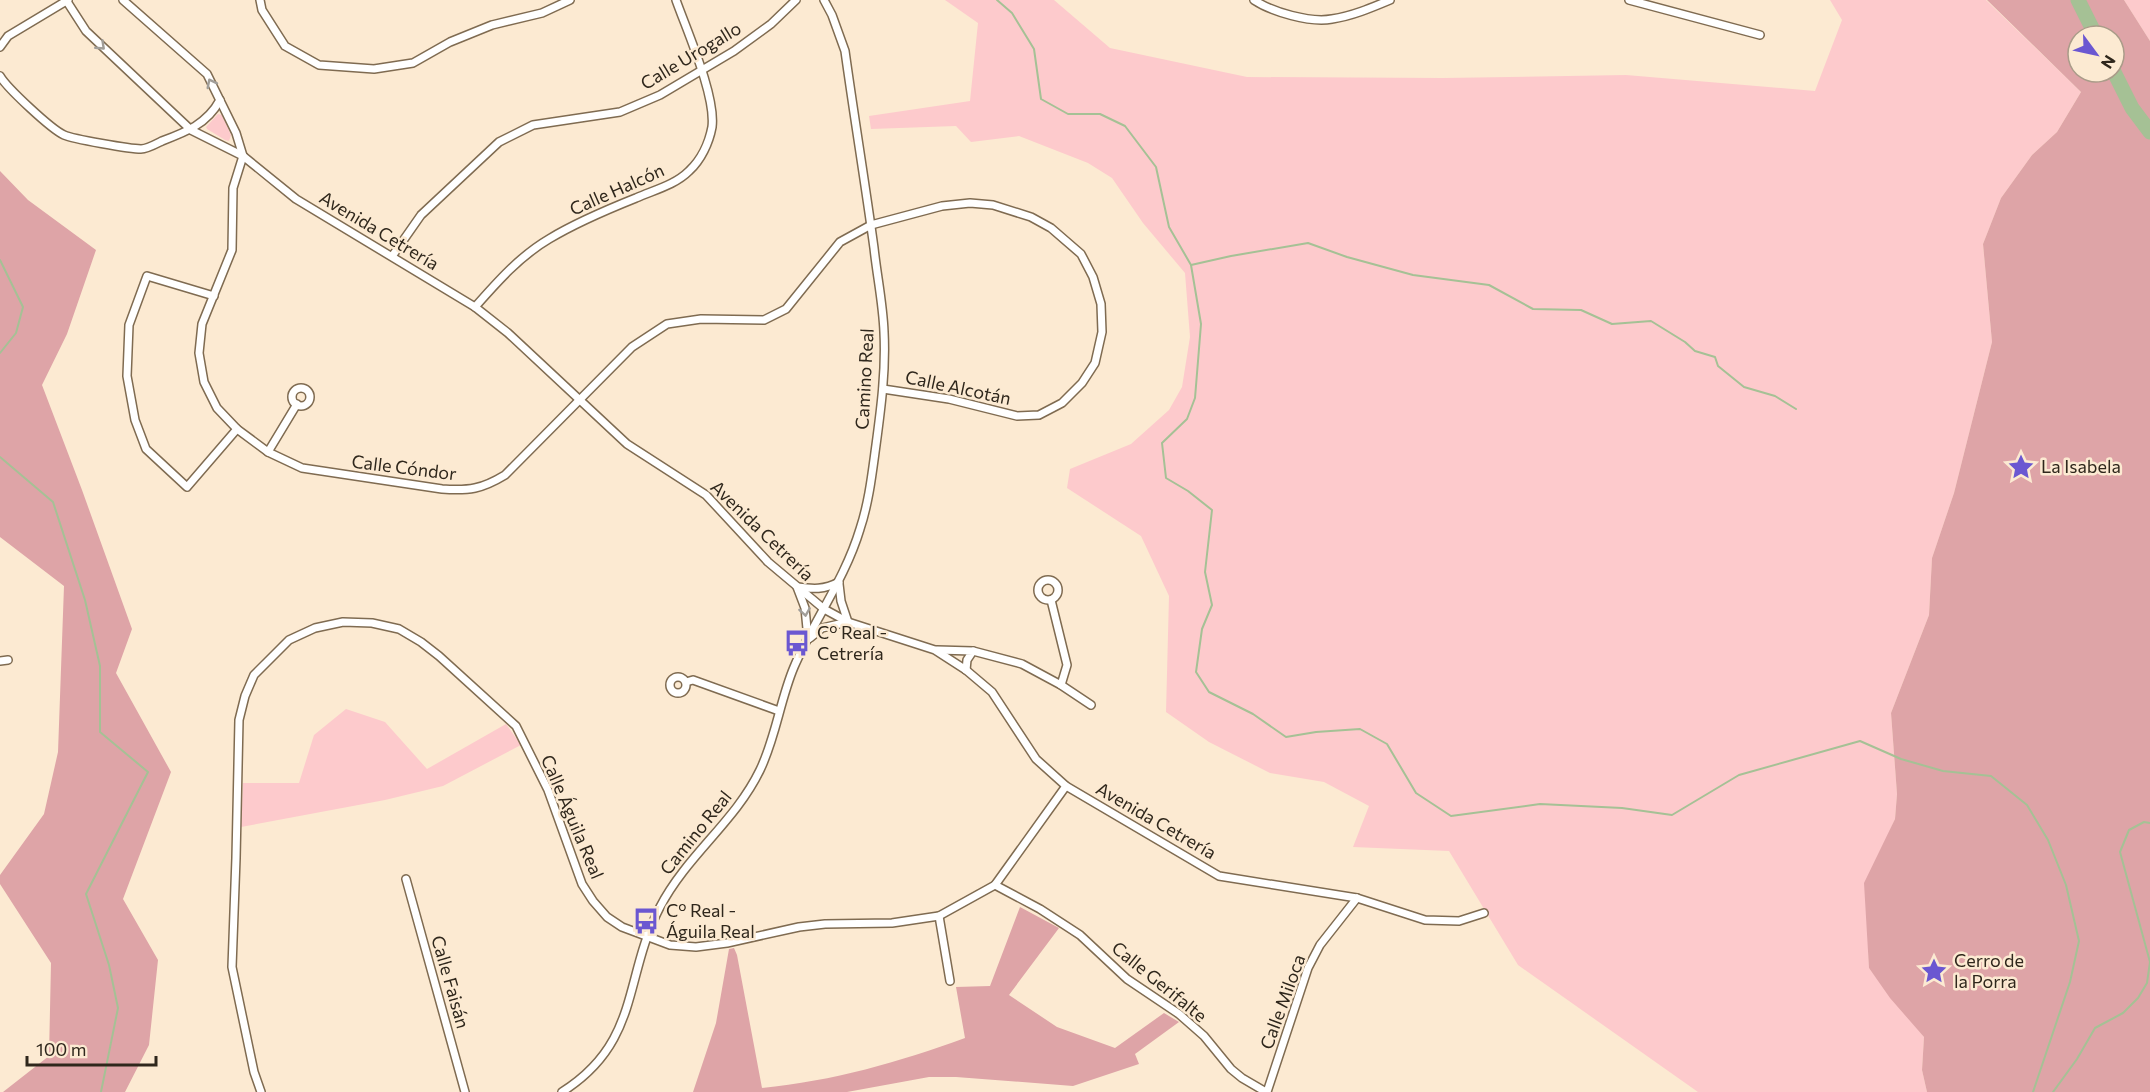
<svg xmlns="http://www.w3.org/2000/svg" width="2150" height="1092" viewBox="0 0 2150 1092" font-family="Commissioner,sans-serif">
  <rect width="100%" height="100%" fill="#fcead2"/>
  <g fill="#fdcacc">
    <polygon points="945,0 1054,0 1110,48 1247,77 1443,78 1626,75 1815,91 1842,20 1830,0 1986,0 2081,92 2057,132 2032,155 2001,198 1983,244 1992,342 1954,493 1932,558 1929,615 1891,713 1897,794 1895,819 1884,844 1868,937 1869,968 1924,1037 1922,1070 1927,1092 1698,1092 1518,965 1449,851 1353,847 1369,806 1324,782 1270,773 1209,742 1166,712 1169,596 1141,536 1067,488 1070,469 1131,444 1169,410 1182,387 1190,337 1185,273 1143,223 1112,178 1088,163 1019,136 971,142 956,126 871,129 869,116 970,101 978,23"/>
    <polygon points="2124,0 2150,0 2150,41"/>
    <polygon points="218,114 222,115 231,135 229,141 225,140 207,129 206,127"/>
    <polygon points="346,709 385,722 427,769 506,724 521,745 443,786 385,800 241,827 243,783 299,783 314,735"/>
  </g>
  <g fill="#dea4a7" fill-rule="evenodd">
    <path d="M1987 0H2124L2150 41V1092H1927L1922 1070 1924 1037 1890 998 1869 968 1864 883 1895 819 1897 794 1891 713 1929 615 1932 558 1954 493 1992 342 1983 244 2001 198 2032 155 2057 132 2081 92ZM2078 36H2114V72H2078Z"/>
    <polygon points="0,171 28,200 96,250 67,334 42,385 82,490 132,629 116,673 171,772 123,899 158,960 149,1045 125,1092 3,1092 49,1056 51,963 0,884 0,875 44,814 58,752 64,586 0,537"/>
    <path d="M1020 907 1059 928 1009 995 1057 1027 1115 1048 1164 1013 1179 1022 1135 1054 1139 1064 1073 1086 956 1077H929L847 1092H693L716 1023 729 949 734 948 737 955 762 1088C833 1081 899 1062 965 1038L956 987 990 986Z"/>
  </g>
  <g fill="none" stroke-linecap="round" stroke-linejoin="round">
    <g stroke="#a5c195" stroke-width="2">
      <polyline points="997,0 1012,13 1034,49 1041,99 1068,114 1100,114 1125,126 1156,167 1169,227 1191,265 1201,324 1195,398 1187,419 1162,443 1166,478 1188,491 1212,510 1205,572 1212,605 1202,629 1196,672 1209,692 1253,714 1286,737 1316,732 1360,729 1387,744 1416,793 1451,816 1540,804 1622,808 1672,815 1739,775 1860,741 1901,759 1943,771 1991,776 2027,805 2048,840 2066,885 2079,941 2070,982 2033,1092"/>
      <polyline points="0,260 23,307 16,333 0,353"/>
      <polyline points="1191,265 1231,256 1308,243 1347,257 1413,275 1489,285 1533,309 1581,310 1612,324 1651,321 1685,342 1695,351 1715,357 1718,366 1744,387 1775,396 1796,409"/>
      <polyline points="0,457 53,502 85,600 100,666 100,732 148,772 86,894 109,965 118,1008 101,1092"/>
      <polyline points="2053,1092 2077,1059 2095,1028 2123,1013 2138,998 2147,983 2150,962 2120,852 2129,830 2144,822 2150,823"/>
    </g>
    <g stroke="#a5c195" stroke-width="15">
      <polyline points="2078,0 2096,36"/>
      <polyline points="2114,72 2132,108 2150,132"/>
    </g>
    <g stroke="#7f6b51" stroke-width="10">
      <g id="minor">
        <polyline points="66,0 86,31 191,130 243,156 296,199 475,307 508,333 627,444 706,495 768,562 824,609 848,622 935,650 966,670 992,692 1036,759 1066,786 1219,876 1357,898 1425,920 1459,921 1484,913"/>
        <polyline points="123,0 207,74 236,133 243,156"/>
        <polyline points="260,0 262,10 285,46 319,65 374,69 413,63 450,42 492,25 542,13 570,0"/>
        <path d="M1254 0C1272 12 1310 23 1332 19 1352 16 1371 8 1390 0"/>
        <polyline points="1629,0 1760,35"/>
        <polyline points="0,47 8,36 68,0"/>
        <path d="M0 76C7 88 51 129 64 135 73 139 130 149 141 149 147 149 156 144 162 141 186 132 207 124 220 100"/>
        <path d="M243 156 233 188 232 250 202 324 199 353 204 382 217 408 237 429 268 452 302 468 442 489C469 491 482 489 505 475L632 347 667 324 701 319 764 320 786 309 840 242 871 225 942 206 970 203 993 205 1031 217 1051 228 1081 254 1093 277 1101 304 1102 332 1095 363 1082 383 1062 403 1039 415 1017 416 949 399 883 389"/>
        <polyline points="393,255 421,215 499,142 533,125 620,112 660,95 734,51 771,24 796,0"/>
        <polyline points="214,296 147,276 129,325 127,376 135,420 146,449 187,487 237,429"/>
        <path d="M475 307C497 282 520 256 549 239 577 222 606 210 636 198 654 190 675 185 689 171 701 160 709 143 712 127 716 96 687 31 676 0"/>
        <circle cx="301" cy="397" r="9"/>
        <polyline points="268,452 297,404"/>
        <circle cx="1048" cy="590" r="10"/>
        <polyline points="839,584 841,601 848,622"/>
        <polyline points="1051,600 1067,665 1061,685"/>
        <polyline points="810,638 822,628 848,622"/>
        <path d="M808 639 805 608 797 587C813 589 824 590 839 582"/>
        <polyline points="937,650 973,651 967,660 966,670"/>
        <polyline points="973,651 1022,664 1061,685 1091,705"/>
        <polyline points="0,661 8,660"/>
        <circle cx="678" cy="685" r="8"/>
        <polyline points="686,682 693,680 779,711"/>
        <polyline points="406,879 465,1092"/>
        <polyline points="995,885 1040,909 1080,935 1127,979 1179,1014 1204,1036 1231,1069 1242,1078 1266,1092"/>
        <polyline points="939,916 950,981"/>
        <polyline points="261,1092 254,1072 232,967 236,858 239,720 245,696 254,675 289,640 315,628 343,622 372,623 399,629 421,642 439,656 516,726 548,790 582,884 593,901 607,917 622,927 670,945 696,947 727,943 799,927 825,924 892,923 939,916 995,885 1066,786"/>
        <path d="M562 1092C641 1042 623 978 660 907 687 855 735 822 760 770 776 737 780 700 794 667 814 620 845 579 860 529 869 502 872 474 876 445 881 408 886 370 884 332 883 304 877 276 874 248 865 182 854 116 845 51L832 15 824 0"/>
        <polyline points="1267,1092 1308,968 1320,945 1357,898"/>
      </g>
    </g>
    <use href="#minor" stroke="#fff" stroke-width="7"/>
  </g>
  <defs><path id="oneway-chevron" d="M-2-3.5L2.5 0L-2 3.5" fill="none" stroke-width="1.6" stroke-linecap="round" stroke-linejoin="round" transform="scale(1.5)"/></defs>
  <g stroke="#a19e99">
    <use href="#oneway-chevron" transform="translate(101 46) rotate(43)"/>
    <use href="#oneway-chevron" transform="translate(211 83) rotate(-117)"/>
    <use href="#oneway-chevron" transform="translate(805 612) rotate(81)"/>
  </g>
  <defs>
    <g id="sight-bare" transform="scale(2.07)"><path d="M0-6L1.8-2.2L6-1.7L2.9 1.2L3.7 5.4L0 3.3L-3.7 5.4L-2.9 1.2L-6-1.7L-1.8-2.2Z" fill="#6b57d1" stroke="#fcead2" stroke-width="2.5" paint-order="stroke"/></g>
    <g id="bus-bare" transform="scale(2.07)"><path d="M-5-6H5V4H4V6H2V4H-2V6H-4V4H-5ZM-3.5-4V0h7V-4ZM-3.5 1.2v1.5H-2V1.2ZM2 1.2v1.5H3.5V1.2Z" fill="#6b57d1" stroke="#fcead2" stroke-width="2.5" paint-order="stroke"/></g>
  </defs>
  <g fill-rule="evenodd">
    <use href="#sight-bare" x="2021" y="467"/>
    <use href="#bus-bare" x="797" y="643"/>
    <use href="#bus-bare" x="646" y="921"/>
    <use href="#sight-bare" x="1934" y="971"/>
  </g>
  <g text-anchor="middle" stroke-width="5" stroke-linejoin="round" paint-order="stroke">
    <g font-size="18" fill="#2f271c" stroke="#fcead2">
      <text transform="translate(691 56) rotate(-31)" y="6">Calle Urogallo</text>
      <text transform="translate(617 190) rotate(-24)" y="6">Calle Halcón</text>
      <text transform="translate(379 231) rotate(31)" y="6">Avenida Cetrería</text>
      <text transform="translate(865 379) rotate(-87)" y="6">Camino Real</text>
      <text transform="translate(958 388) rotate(12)" y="6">Calle Alcotán</text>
      <text transform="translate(404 468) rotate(7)" y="6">Calle Cóndor</text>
      <text transform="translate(762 531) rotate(44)" y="6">Avenida Cetrería</text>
      <text transform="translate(572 817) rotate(67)" y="6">Calle Águila Real</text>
      <text transform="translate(1156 821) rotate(30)" y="6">Avenida Cetrería</text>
      <text transform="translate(696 833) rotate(-51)" y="6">Camino Real</text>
      <text transform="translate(450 982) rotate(74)" y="6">Calle Faisán</text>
      <text transform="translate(1159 982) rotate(39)" y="6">Calle Gerifalte</text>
      <text transform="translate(1283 1002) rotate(-70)" y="6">Calle Miloca</text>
    </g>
    <g font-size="18" fill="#2f271c" stroke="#fcead2" text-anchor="start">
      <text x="2041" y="473">La Isabela</text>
      <text x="817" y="639">Cº Real -<tspan x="817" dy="21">Cetrería</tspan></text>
      <text x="666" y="917">Cº Real -<tspan x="666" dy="21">Águila Real</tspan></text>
      <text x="1954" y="967">Cerro de<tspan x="1954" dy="21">la Porra</tspan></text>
    </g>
  </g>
  <g transform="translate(2096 54) rotate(123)"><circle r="28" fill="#fcead2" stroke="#aa9c89" stroke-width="1.5"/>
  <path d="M0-4.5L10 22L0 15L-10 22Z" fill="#6b57d1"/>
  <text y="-9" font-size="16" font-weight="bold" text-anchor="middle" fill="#2f271c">N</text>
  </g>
  <path d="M27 1056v9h129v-9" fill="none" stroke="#2f271c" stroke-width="3"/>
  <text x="36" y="1056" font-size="18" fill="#2f271c" stroke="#fcead2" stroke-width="4.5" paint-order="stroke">100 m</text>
</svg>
